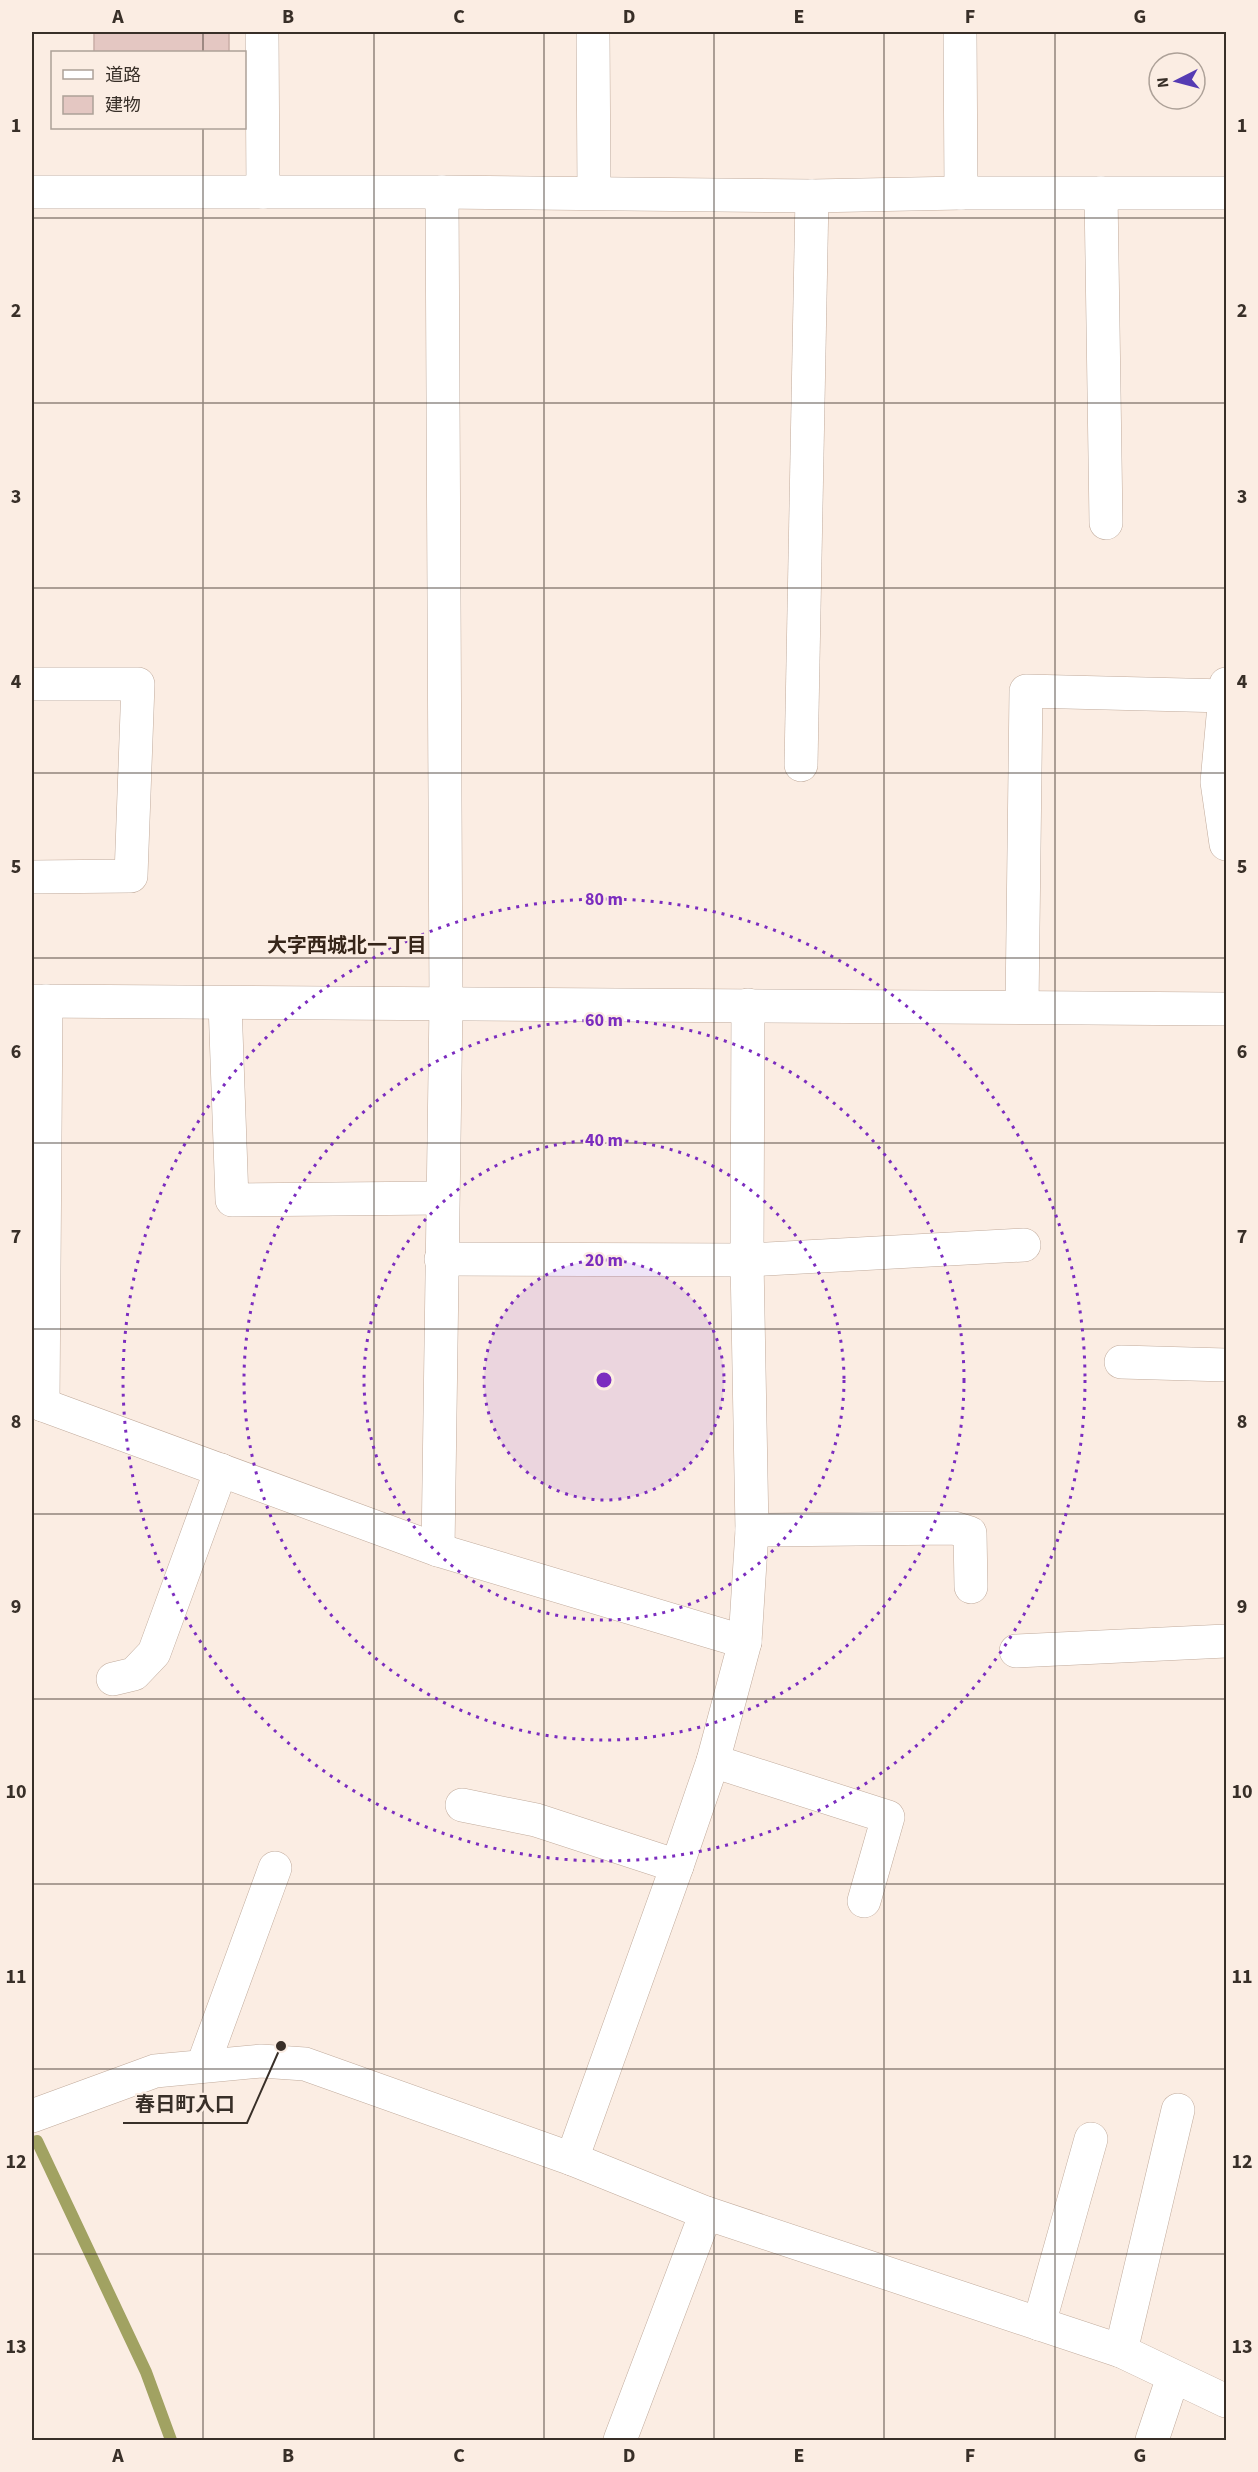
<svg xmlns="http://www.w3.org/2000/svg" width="1258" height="2472" viewBox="0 0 1258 2472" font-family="'Source Sans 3','Noto Sans JP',sans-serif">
  <rect width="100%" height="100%" fill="#fbede3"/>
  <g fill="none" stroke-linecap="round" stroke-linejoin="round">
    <polyline stroke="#a1a262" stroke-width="12" points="37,2141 146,2372 171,2440"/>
  </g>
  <polygon fill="#e4c7c2" stroke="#c9ada7" stroke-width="1.5" points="229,32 229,52 94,52 94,33"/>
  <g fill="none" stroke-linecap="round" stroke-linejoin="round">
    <g stroke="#c1ab9c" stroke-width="34">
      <g id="minor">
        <polyline points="262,32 263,192"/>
        <polyline points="593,32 594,193"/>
        <polyline points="960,32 961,193"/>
        <polyline points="1101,193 1106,523"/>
        <polyline points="32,684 138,684 131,876 32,877"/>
        <polyline points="1226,684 1217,782 1226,844"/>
        <polyline points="801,765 812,196"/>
        <polyline points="32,1001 1226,1009"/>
        <polyline points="225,1003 232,1200 442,1198"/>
        <polyline points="1022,1007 1026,691 1226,696"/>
        <polyline points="441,1259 747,1260 1024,1245"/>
        <polyline points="1121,1362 1226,1365"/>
        <polyline points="32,1401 438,1550 745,1642"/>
        <polyline points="43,1405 46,1001"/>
        <polyline points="752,1530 954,1528 970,1533 971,1587"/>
        <polyline points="438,1550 446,1004 442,192"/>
        <polyline points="1016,1651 1226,1641"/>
        <polyline points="113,1679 134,1674 154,1653 221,1470"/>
        <polyline points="713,1761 888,1817 864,1901"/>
        <polyline points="462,1805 536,1820 677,1866"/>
        <polyline points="203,2065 275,1868"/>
        <polyline points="32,2116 155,2071 261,2061 305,2064 572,2159 706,2213 1121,2351 1226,2401"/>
        <polyline points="572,2159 677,1866 713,1761 745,1642 752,1530 747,1260 748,1005"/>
        <polyline points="1039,2324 1091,2139"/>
        <polyline points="1121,2351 1178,2110"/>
        <polyline points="620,2440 706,2213"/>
        <polyline points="1152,2440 1173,2377"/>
      </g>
    </g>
    <g stroke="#c1ab9c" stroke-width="34">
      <polyline id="tertiary" points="32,192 442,192 812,196 961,193 1226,193"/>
    </g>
    <use href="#minor" stroke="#fff" stroke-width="33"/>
    <use href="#tertiary" stroke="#fff" stroke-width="33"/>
  </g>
  <path fill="none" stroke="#382f28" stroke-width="1.5" stroke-opacity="0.55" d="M203 32V52M374 32V2440M544 32V2440M714 32V2440M884 32V2440M1055 32V2440M203 128V2440M32 218H1226M32 403H1226M32 588H1226M32 773H1226M32 958H1226M32 1143H1226M32 1329H1226M32 1514H1226M32 1699H1226M32 1884H1226M32 2069H1226M32 2254H1226"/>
  <circle cx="604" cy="1380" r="120" fill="#7b2cbf" fill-opacity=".12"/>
  <g fill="none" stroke="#7b2cbf" stroke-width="3" stroke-dasharray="3 6">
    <circle cx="604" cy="1380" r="120"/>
    <circle cx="604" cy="1380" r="240"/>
    <circle cx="604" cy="1380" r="360"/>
    <circle cx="604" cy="1380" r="481"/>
  </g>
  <g text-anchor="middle" stroke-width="4.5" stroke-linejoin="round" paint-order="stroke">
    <g font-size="20" font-weight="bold" fill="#362519" stroke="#fbede3">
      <text x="347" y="952">大字西城北一丁目</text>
    </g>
  </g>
  <circle cx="604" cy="1380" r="9" fill="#7b2cbf" stroke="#fbede3" stroke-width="3"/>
  <g font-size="18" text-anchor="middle" font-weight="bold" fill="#7b2cbf" stroke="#fbede3" stroke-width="4.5" stroke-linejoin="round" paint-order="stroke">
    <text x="604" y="905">80 m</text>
    <text x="604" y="1026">60 m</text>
    <text x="604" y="1146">40 m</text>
    <text x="604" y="1266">20 m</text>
  </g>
  <path fill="none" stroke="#382f28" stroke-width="2" d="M281 2046L247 2123H123"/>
  <circle fill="#382f28" stroke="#fbede3" stroke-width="2" cx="281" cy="2046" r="6"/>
  <g font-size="20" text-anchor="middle" font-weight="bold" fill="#382f28" stroke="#fbede3" stroke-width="4.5" stroke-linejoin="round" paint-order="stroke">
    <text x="185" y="2111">春日町入口</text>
  </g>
  <rect width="1258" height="2472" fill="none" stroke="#fbede3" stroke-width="66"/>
  <rect x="51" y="51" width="195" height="78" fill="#fbede3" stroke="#ada198" stroke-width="1.5"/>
  <rect x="63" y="70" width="30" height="9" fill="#ffffff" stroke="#ada198" stroke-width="1.5"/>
  <text x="105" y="81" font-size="18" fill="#382f28">道路</text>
  <rect x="63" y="96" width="30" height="18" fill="#e4c7c2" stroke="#ada198" stroke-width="1.5"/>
  <text x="105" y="111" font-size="18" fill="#382f28">建物</text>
  <g transform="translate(1177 81) rotate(264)"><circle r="28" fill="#fbede3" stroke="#ada198" stroke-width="1.5"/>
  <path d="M0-4.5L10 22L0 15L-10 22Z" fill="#553bb3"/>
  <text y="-9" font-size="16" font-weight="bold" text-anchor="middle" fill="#382f28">N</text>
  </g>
  <rect x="33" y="33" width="1192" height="2406" fill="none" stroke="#382f28" stroke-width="2"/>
  <g font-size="20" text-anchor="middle" font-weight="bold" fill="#382f28">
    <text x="118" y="23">A</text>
    <text x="288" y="23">B</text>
    <text x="459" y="23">C</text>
    <text x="629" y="23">D</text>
    <text x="799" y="23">E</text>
    <text x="970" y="23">F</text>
    <text x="1140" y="23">G</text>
    <text x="16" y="132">1</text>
    <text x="1242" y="132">1</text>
    <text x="16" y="317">2</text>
    <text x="1242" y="317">2</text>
    <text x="16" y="503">3</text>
    <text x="1242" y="503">3</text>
    <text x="16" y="688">4</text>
    <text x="1242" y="688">4</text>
    <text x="16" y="873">5</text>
    <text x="1242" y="873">5</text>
    <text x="16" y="1058">6</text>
    <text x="1242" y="1058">6</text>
    <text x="16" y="1243">7</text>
    <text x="1242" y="1243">7</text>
    <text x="16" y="1428">8</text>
    <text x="1242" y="1428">8</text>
    <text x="16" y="1613">9</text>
    <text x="1242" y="1613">9</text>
    <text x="16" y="1798">10</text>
    <text x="1242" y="1798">10</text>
    <text x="16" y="1983">11</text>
    <text x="1242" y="1983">11</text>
    <text x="16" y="2168">12</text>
    <text x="1242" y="2168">12</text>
    <text x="16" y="2353">13</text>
    <text x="1242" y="2353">13</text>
    <text x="118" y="2462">A</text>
    <text x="288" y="2462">B</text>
    <text x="459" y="2462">C</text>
    <text x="629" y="2462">D</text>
    <text x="799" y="2462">E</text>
    <text x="970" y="2462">F</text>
    <text x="1140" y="2462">G</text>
  </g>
</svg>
